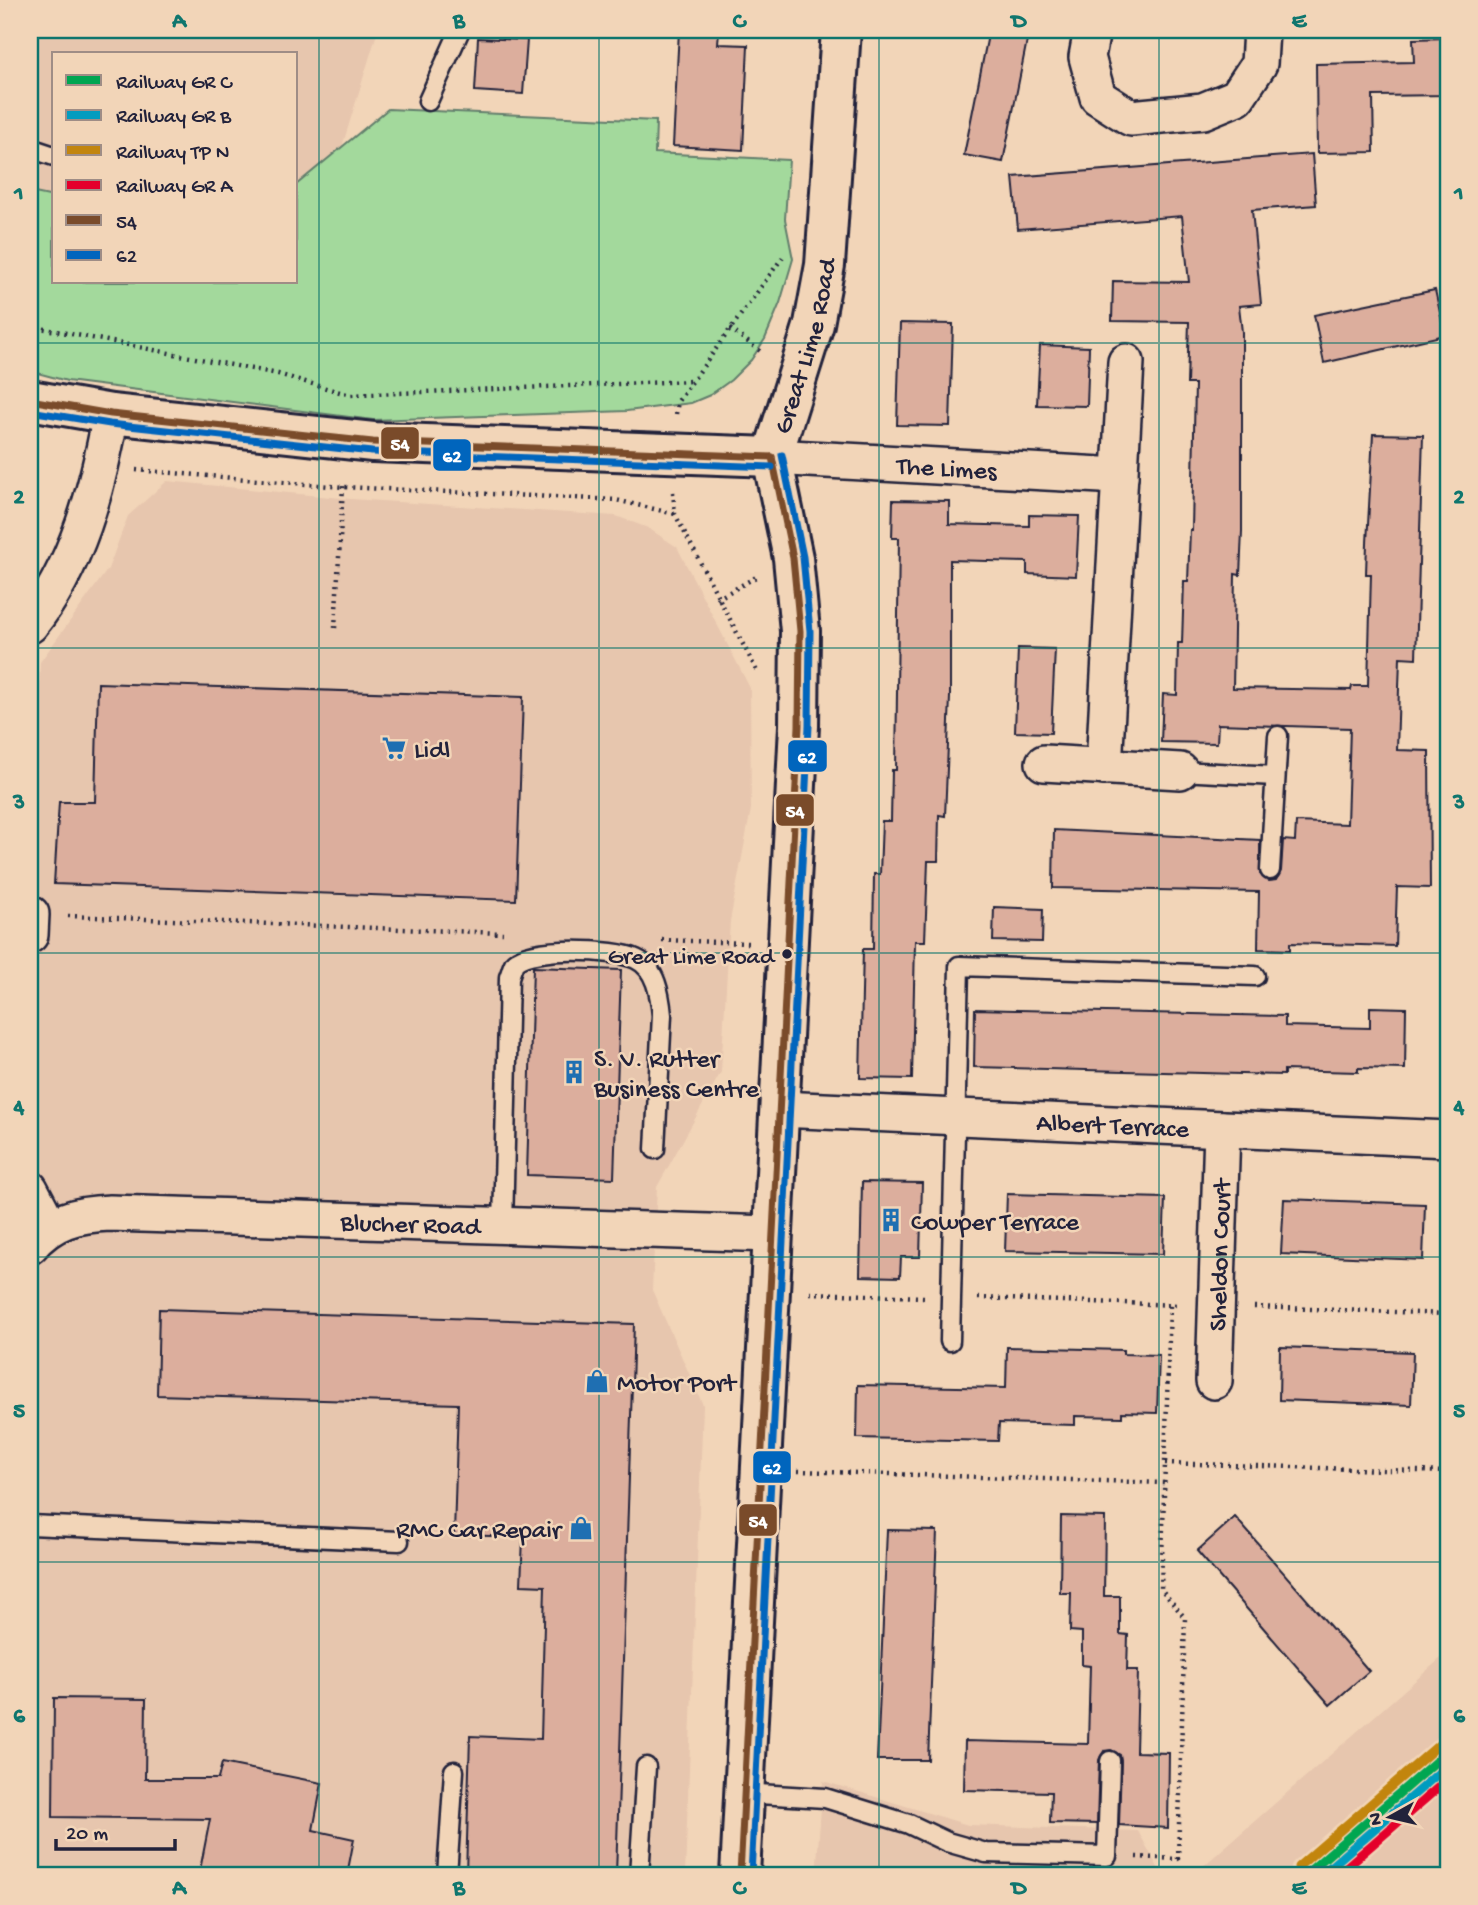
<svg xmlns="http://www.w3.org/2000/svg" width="1478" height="1905" viewBox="0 0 1478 1905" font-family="'Gochi Hand',sans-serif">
  <rect width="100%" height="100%" fill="#f2d5b8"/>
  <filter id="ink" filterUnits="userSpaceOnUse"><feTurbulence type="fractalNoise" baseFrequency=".0143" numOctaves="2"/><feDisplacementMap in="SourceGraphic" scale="14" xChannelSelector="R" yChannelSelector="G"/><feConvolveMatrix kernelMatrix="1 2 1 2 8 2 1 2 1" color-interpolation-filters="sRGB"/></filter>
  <g filter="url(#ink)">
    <g fill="#e7c6ae">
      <polygon points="30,30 378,30 293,306 296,54 54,54 54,256 30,251"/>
      <polygon points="167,481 351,499 616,516 648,528 677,547 750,688 751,809 730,921 721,1072 657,1187 652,1290 703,1405 685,1875 30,1875 30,898 40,662 108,569 128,516"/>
      <polygon points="1448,1652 1448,1875 1193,1875"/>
      <polygon points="823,1781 968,1825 1138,1831 1162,1875 816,1875"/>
    </g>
    <polygon fill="#a3d99c" stroke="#627e6c" stroke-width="2" points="388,109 656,121 655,153 789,160 785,219 793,259 780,303 765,339 751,360 731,380 710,395 691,403 627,411 373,420 67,381 30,371 30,192 54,197 54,282 296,282 296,185"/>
    <g fill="#dcae9d" stroke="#22223b" stroke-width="2">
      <polygon points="679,30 719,30 718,44 748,45 743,150 673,146"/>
      <polygon points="989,30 1029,30 1003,162 964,155"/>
      <polygon points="478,38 527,40 523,94 475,91"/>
      <polygon points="1448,38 1448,95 1373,96 1374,152 1317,153 1316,64 1414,62 1413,39"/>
      <polygon points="1312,154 1316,205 1252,210 1261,304 1239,306 1242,332 1242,531 1240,575 1235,574 1233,688 1351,690 1352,686 1368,686 1371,574 1366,574 1367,543 1373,434 1423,435 1416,658 1400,657 1397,750 1429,751 1430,888 1397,887 1395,946 1290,943 1290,950 1258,949 1259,892 1053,888 1054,830 1260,840 1260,874 1269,881 1276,880 1281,871 1283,840 1295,841 1296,822 1347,824 1350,728 1218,724 1217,743 1161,742 1163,694 1177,695 1178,643 1182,643 1184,581 1188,581 1190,530 1192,530 1195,384 1187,384 1189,322 1112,321 1113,281 1189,282 1182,216 1018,229 1013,177"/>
      <polygon points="1435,290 1445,335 1324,363 1314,315"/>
      <polygon points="900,323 953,324 950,426 897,425"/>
      <polygon points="1040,345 1089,347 1087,406 1037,405"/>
      <polygon points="893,500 949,501 949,524 1029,526 1029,515 1079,516 1076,576 1027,574 1027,562 950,560 950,697 945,816 939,815 938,861 928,861 925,941 915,941 912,1079 860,1078 863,949 873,949 874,874 880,874 882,821 891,821 892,770 896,770 899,538 892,538"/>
      <polygon points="1018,648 1055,649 1051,733 1015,732"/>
      <polygon points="98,683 523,697 516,900 54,884 59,802 95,802"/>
      <polygon points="994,907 1043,909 1042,942 993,941"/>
      <polygon points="533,967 621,970 614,1178 527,1175"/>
      <polygon points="1370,1007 1406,1008 1405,1069 1358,1068 1358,1072 1284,1070 1284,1075 974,1067 975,1009 1285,1016 1285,1026 1370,1028"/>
      <polygon points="862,1182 922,1183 920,1257 901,1257 900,1277 860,1276"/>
      <polygon points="1007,1194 1165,1198 1163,1254 1005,1251"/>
      <polygon points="1284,1199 1425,1204 1423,1260 1281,1254"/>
      <polygon points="159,1309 634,1324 616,1875 466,1875 470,1736 541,1739 545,1586 521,1585 523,1537 454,1535 458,1404 157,1395"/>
      <polygon points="1007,1347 1123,1350 1123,1354 1159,1355 1157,1413 1122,1412 1122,1417 1075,1416 1075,1425 999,1423 998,1441 857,1438 858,1385 1006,1388"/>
      <polygon points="1280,1347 1413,1352 1411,1405 1279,1400"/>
      <polygon points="1061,1516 1105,1517 1104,1596 1120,1596 1120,1634 1128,1635 1127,1670 1138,1670 1136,1752 1169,1753 1168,1828 1119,1825 1121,1761 1120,1755 1111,1750 1104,1751 1099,1760 1097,1824 1050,1823 1051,1792 964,1790 965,1741 1088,1744 1090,1666 1082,1665 1082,1632 1070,1631 1071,1593 1060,1593"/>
      <polygon points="1235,1517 1369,1671 1330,1705 1197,1551"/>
      <polygon points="887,1530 937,1531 928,1760 877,1760"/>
      <polygon points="54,1698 146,1699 145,1779 218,1779 222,1763 322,1783 313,1830 354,1839 347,1875 223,1875 200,1870 210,1819 53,1817"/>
    </g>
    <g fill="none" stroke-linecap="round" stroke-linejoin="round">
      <g stroke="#22223b" stroke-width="23">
        <g id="service">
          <polyline points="428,101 460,30"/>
          <polyline points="30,148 54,156"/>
          <polyline points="1180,771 1275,776"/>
          <polyline points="1270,870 1278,736"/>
          <path d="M503 1226 509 977C511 973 512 966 515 962 532 946 616 949 636 959 656 968 660 995 662 1015L655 1149"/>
          <polyline points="950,1341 959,966 1255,976"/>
          <polyline points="30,1525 399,1541"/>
          <polyline points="743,1793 825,1798 909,1824 947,1842 986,1853 1107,1856 1110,1761"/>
          <polyline points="447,1875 454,1771"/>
          <polyline points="639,1875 646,1767"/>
        </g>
      </g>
      <g stroke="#22223b" stroke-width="40">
        <g id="minor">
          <polyline points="1092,30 1087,57 1098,97 1131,118 1203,111 1237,97 1259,64 1261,30"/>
          <path id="s1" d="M772 457 1120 476"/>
          <path d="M30 625C77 567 98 487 111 414"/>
          <polyline points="1044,763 1180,771"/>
          <polyline points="1104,767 1126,362"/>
          <polyline points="30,935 31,914"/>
          <path id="s2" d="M779 1109 1448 1139"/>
          <polyline points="30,1189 50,1227"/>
          <path id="s3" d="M30 1246C51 1221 77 1214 110 1213L773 1234"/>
          <path id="s4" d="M1214 1381 1222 1129"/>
        </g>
      </g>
      <g stroke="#22223b" stroke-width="44">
        <polyline id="tertiary" points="30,400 111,414 373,442 772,457"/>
      </g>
      <g stroke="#22223b" stroke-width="44">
        <g id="secondary">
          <path id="s5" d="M740 1875 799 726 800 631 793 558 772 457 814 324 825 265 841 30"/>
        </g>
      </g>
      <g stroke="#22223b" stroke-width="4.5" stroke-dasharray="2 5" stroke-linecap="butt">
        <polyline points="30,326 278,374 350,395 692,381"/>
        <polyline points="730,329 763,353"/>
        <polyline points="676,414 678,401 785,254"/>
        <polyline points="136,470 343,487 616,500 675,514"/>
        <polyline points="673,492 675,514 758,673"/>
        <polyline points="717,599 756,577"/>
        <polyline points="335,628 343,486"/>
        <polyline points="68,916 503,933"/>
        <polyline points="662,940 748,943"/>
        <polyline points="810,1293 924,1297"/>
        <polyline points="978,1298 1179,1305"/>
        <polyline points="1254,1307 1448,1314"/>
        <polyline points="1165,1463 1448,1472 1448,1460"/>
        <polyline points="798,1471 1165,1483"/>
        <polyline points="1136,1857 1178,1859 1185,1618 1161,1589 1170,1305"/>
      </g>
      <use href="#service" stroke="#f2d5b8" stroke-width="18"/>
      <use href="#minor" stroke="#f2d5b8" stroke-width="35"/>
      <use href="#tertiary" stroke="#f2d5b8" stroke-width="38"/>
      <use href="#secondary" stroke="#f2d5b8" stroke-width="38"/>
      <g stroke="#f2d5b8" stroke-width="12">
        <g id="bus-1">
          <polyline points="30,400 111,414 373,442 772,457"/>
          <polyline points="740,1875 799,726 800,631 793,558 772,457"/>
        </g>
      </g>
      <g stroke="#f2d5b8" stroke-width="12">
        <g id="bus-2">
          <polyline points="30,411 110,424 372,452 772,467"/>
          <polyline points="751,1875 809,726 810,631 803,557 782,455"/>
        </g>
      </g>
      <use href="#bus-1" stroke="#7a4b2a" stroke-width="7"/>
      <use href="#bus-2" stroke="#0065bd" stroke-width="7"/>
      <g stroke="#f2d5b8" stroke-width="14">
        <polyline id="rail-1" points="1305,1875 1448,1751"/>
      </g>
      <g stroke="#f2d5b8" stroke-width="14">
        <polyline id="rail-2" points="1321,1875 1448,1765"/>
      </g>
      <g stroke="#f2d5b8" stroke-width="14">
        <polyline id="rail-3" points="1298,1867 1441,1743"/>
      </g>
      <g stroke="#f2d5b8" stroke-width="14">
        <polyline id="rail-4" points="1337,1875 1448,1779"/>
      </g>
      <use href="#rail-1" stroke="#00a651" stroke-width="9"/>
      <use href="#rail-2" stroke="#039cbf" stroke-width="9"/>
      <use href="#rail-3" stroke="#c2850f" stroke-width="9"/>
      <use href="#rail-4" stroke="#e4002b" stroke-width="9"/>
    </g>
  </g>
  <path fill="none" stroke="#0f766e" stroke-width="2" stroke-opacity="0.55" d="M319 30V1875M599 30V1875M879 30V1875M1159 30V1875M30 343H1448M30 648H1448M30 953H1448M30 1257H1448M30 1562H1448"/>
  <defs>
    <g id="supermarket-bare" transform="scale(1.89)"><path d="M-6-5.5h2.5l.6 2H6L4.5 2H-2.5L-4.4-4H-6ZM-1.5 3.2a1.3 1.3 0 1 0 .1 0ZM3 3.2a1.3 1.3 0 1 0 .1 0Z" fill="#1f6fb2" stroke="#f2d5b8" stroke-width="2.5" paint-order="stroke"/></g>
    <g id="building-bare" transform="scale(1.89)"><path d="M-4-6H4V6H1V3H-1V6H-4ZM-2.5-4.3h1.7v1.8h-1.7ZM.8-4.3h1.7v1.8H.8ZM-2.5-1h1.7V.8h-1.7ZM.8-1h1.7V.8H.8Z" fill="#1f6fb2" stroke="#f2d5b8" stroke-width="2.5" paint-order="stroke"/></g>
    <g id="shop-bare" transform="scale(1.89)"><path d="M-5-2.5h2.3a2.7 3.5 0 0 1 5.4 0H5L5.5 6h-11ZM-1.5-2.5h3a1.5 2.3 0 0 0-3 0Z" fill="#1f6fb2" stroke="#f2d5b8" stroke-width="2.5" paint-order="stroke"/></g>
  </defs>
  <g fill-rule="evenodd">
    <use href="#supermarket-bare" x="394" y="748"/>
    <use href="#building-bare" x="574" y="1072"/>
    <use href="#building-bare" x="891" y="1220"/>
    <use href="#shop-bare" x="597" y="1381"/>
    <use href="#shop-bare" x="581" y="1528"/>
  </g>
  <circle fill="#22223b" stroke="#f2d5b8" stroke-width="2.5" cx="787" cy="954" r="6"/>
  <g text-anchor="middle" stroke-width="5" stroke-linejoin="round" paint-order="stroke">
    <g font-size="24" fill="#22223b" stroke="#f2d5b8" text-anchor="end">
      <text x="774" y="963">Great Lime Road</text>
    </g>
    <g font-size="26" fill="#22223b" stroke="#f2d5b8">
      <text dy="9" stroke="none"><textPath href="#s5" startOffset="1538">Great Lime Road</textPath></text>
      <text dy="9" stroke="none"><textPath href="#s1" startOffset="175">The Limes</textPath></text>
      <text dy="9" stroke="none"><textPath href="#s2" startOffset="334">Albert Terrace</textPath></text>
      <text dy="9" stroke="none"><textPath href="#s3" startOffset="390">Blucher Road</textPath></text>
      <text dy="9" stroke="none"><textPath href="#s4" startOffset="126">Sheldon Court</textPath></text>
    </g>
    <g font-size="26" fill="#22223b" stroke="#f2d5b8" text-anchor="start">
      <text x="414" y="757">Lidl</text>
      <text x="594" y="1066">S. V. Rutter<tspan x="594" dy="30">Business Centre</tspan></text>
      <text x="911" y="1229">Cowper Terrace</text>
      <text x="617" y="1390">Motor Port</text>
      <text x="561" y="1537" text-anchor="end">RMC Car Repair</text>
    </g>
  </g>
  <g stroke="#f2d5b8" stroke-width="2.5">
    <rect x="380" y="426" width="40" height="34" rx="7" fill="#7a4b2a"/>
    <rect x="432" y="438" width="40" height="34" rx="7" fill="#0065bd"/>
    <rect x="787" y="739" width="41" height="34" rx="7" fill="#0065bd"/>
    <rect x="775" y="793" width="40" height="34" rx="7" fill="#7a4b2a"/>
    <rect x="752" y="1450" width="40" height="34" rx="7" fill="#0065bd"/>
    <rect x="738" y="1503" width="40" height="34" rx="7" fill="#7a4b2a"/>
  </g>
  <g font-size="19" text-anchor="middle" font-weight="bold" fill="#fff">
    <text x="400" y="450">54</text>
    <text x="452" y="462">62</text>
    <text x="807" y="763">62</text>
    <text x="795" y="817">54</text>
    <text x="772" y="1474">62</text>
    <text x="758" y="1527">54</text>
  </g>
  <rect width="1478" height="1905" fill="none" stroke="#f2d5b8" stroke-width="77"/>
  <rect x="52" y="52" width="245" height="231" fill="#f2d5b8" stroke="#9f8d86" stroke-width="2"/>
  <rect x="66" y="75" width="35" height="10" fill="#00a651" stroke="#9f8d86" stroke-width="2"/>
  <text x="116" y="88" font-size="21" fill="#22223b">Railway GR C</text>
  <rect x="66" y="110" width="35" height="10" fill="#039cbf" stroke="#9f8d86" stroke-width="2"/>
  <text x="116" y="122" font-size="21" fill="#22223b">Railway GR B</text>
  <rect x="66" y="145" width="35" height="10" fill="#c2850f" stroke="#9f8d86" stroke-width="2"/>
  <text x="116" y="158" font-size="21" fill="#22223b">Railway TP N</text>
  <rect x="66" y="180" width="35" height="10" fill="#e4002b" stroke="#9f8d86" stroke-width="2"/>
  <text x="116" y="192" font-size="21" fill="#22223b">Railway GR A</text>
  <rect x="66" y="215" width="35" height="10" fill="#7a4b2a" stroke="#9f8d86" stroke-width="2"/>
  <text x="116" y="228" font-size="21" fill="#22223b">54</text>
  <rect x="66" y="250" width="35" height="10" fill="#0065bd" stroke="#9f8d86" stroke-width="2"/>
  <text x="116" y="262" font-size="21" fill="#22223b">62</text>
  <g transform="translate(1390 1817) rotate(262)" stroke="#f2d5b8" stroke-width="5" paint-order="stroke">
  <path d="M0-5L12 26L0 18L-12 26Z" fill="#22223b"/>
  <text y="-10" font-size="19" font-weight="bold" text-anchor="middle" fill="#22223b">N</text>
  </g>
  <path d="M56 1839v10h119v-10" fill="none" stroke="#22223b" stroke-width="3.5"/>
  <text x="66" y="1839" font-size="21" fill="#22223b" stroke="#f2d5b8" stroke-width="5" paint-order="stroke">20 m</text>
  <rect x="38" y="38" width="1402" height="1829" fill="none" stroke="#0f766e" stroke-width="2.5"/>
  <g font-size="23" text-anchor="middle" font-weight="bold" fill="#0f766e">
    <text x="179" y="27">A</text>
    <text x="459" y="27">B</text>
    <text x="739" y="27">C</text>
    <text x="1019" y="27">D</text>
    <text x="1299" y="27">E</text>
    <text x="19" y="199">1</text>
    <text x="1459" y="199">1</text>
    <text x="19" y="503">2</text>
    <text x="1459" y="503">2</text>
    <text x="19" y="808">3</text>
    <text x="1459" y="808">3</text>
    <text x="19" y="1113">4</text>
    <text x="1459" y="1113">4</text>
    <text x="19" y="1417">5</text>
    <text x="1459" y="1417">5</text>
    <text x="19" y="1722">6</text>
    <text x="1459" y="1722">6</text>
    <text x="179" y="1894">A</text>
    <text x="459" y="1894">B</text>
    <text x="739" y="1894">C</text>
    <text x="1019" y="1894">D</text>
    <text x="1299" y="1894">E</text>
  </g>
</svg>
